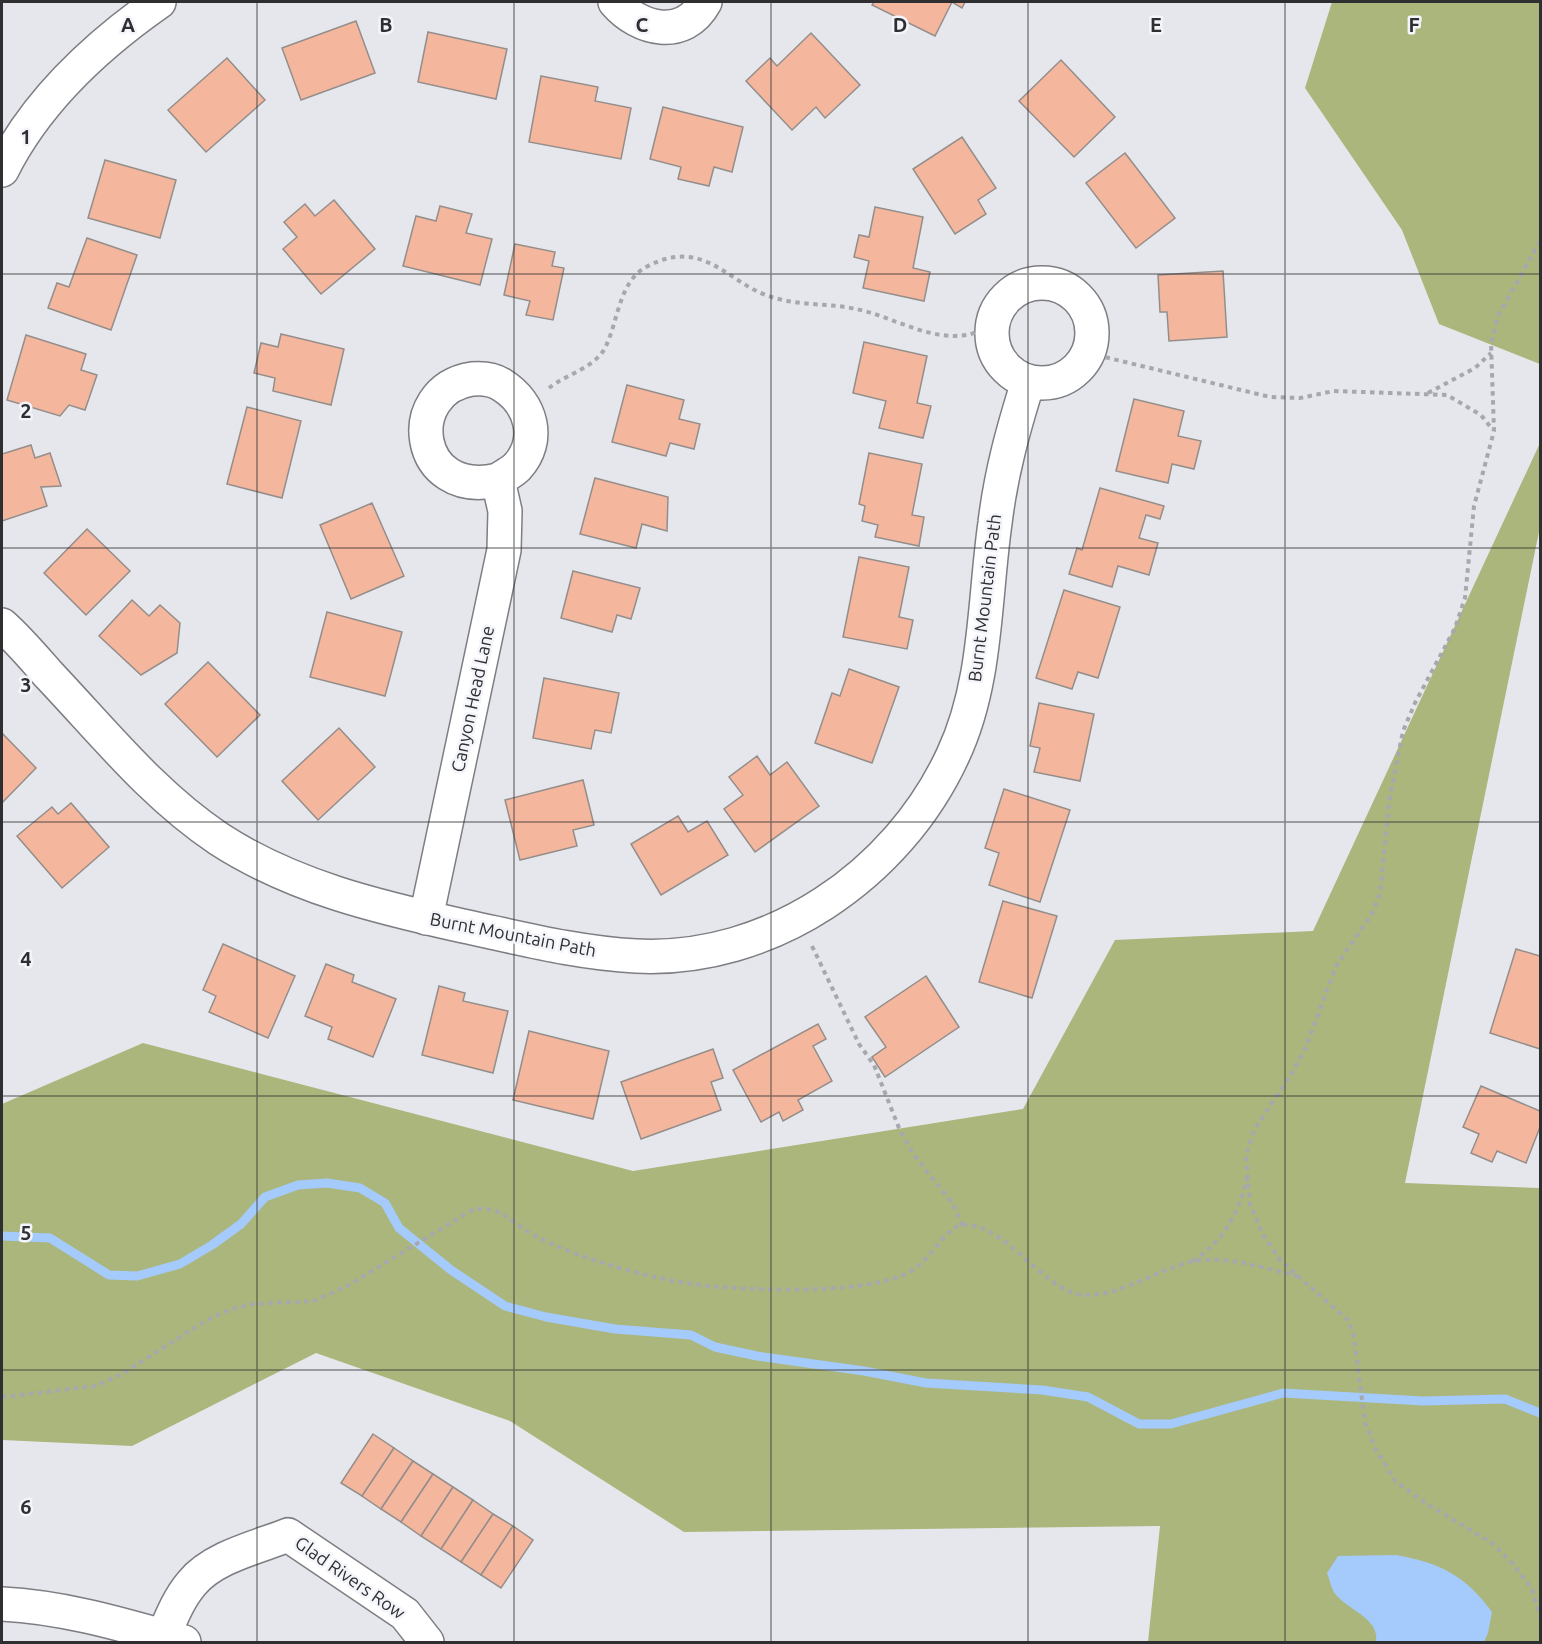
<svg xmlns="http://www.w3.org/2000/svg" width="1542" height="1644" viewBox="0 0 1542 1644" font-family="Ubuntu,sans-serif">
  <rect width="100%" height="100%" fill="#e6e7ed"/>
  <g fill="#aab67b">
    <polygon points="1332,2 1540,2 1540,364 1439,324 1402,230 1305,88"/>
    <polygon points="1540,443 1540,527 1405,1183 1540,1188 1540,1642 1148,1642 1160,1526 684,1532 510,1421 316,1353 132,1446 2,1440 2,1104 143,1043 633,1171 1023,1109 1115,940 1313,931"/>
  </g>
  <path fill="#a5cafc" d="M1396 1555C1440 1563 1465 1575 1492 1612L1488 1633 1484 1642H1376C1380 1619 1349 1610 1336 1595 1331 1589 1330 1580 1327 1573L1338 1556Z"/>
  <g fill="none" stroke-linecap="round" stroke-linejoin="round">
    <polyline stroke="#a5cafc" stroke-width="9" points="2,1236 50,1238 109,1275 137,1276 180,1264 212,1245 241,1224 265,1197 298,1185 327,1183 360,1188 385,1203 399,1228 451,1270 505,1306 546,1317 615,1329 691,1335 715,1347 757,1356 864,1371 926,1383 1042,1390 1088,1397 1139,1424 1171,1424 1283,1393 1423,1401 1505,1399 1540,1413"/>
  </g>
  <g fill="#f5b69e" stroke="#948e8b" stroke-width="1.5">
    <polygon points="874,2 965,2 962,8 952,2 935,36 872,5"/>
    <polygon points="356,21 375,73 301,100 282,48"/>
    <polygon points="428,32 507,49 496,99 418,82"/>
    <polygon points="811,33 860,85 825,118 816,107 792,130 746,81 770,58 777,66"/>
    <polygon points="227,58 265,100 206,152 168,110"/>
    <polygon points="1061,60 1115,117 1074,157 1019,101"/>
    <polygon points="541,76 598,87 595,101 631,108 621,159 529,142"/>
    <polygon points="663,107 743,127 732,172 714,167 709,186 678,179 681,167 650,159"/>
    <polygon points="962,137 996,188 978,200 986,214 955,234 913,169"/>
    <polygon points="1125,153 1175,218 1136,248 1086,183"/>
    <polygon points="105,160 176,180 160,238 88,218"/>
    <polygon points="334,200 375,249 321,294 283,249 297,237 284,222 305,204 315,216"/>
    <polygon points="440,206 472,214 466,233 492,239 480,285 403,266 416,216 436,221"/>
    <polygon points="875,207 923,217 913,268 930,272 924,301 863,288 869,261 854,257 859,235 869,237"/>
    <polygon points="87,238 137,255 111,330 48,308 57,283 69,287"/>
    <polygon points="515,244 555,252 552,266 564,268 553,320 526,315 530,301 504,295"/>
    <polygon points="1223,271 1227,337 1169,341 1167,312 1160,312 1158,275"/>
    <polygon points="281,334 344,349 331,405 273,391 275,378 254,373 261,343 278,347"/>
    <polygon points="26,335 86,354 81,370 97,375 85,410 69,405 60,416 7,400"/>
    <polygon points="864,342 927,356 917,403 931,406 923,438 879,428 886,401 853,393"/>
    <polygon points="627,385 684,400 679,419 700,424 694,449 670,443 666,456 612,442"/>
    <polygon points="1134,399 1184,411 1178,436 1201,441 1194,469 1172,464 1168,483 1116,471"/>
    <polygon points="247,407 301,421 282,498 227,484"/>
    <polygon points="31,445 35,458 50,453 61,486 41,487 47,506 2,521 2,454"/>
    <polygon points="869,453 922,464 912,515 924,517 919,546 875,537 878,525 862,521 865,506 859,504"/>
    <polygon points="595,478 668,497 667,531 642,524 636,548 580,534"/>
    <polygon points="1100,488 1164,506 1160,519 1146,515 1139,538 1158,543 1149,575 1118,566 1112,587 1069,574 1077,548 1082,550"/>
    <polygon points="372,503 404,576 351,599 320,525"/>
    <polygon points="87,529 130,571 86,615 44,573"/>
    <polygon points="859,557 909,567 899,617 913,620 907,649 843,637"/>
    <polygon points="573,571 640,588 631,619 617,615 612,632 561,618"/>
    <polygon points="1064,590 1120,607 1098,678 1078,672 1072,689 1036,678"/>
    <polygon points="132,600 149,616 160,605 180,623 177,653 141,675 99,636"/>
    <polygon points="327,612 402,632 385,696 310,677"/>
    <polygon points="208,662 260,715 217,757 165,704"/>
    <polygon points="849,669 899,687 872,763 815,743 832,693 840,696"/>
    <polygon points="544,678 619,693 611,733 595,730 591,749 533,738"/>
    <polygon points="1039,703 1094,714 1080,781 1034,772 1040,748 1030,746"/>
    <polygon points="339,728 375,767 318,820 282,781"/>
    <polygon points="2,733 36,768 2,803"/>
    <polygon points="757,756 770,775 787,762 819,806 755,852 724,809 743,795 729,777"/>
    <polygon points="583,780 594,825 573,830 577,846 520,860 505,800"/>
    <polygon points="1004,789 1070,810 1040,902 989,885 999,853 985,848"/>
    <polygon points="71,803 109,847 62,888 17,836 52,807 58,814"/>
    <polygon points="678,816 688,832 707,821 728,855 661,895 631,844"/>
    <polygon points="1003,901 1057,916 1032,998 979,982"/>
    <polygon points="223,944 295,976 268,1038 209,1012 216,996 203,990"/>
    <polygon points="1516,949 1540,956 1540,1049 1490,1033"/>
    <polygon points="326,964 354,975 352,982 396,999 373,1057 328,1039 332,1027 305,1016"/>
    <polygon points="926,976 959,1027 885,1077 872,1057 886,1047 865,1017"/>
    <polygon points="439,986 465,993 463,1001 508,1011 493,1073 422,1055"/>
    <polygon points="818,1024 826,1039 813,1046 832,1081 798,1100 803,1110 783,1121 779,1112 761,1122 733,1070"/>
    <polygon points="529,1031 609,1051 593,1119 513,1100"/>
    <polygon points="713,1049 723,1078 711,1082 721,1110 641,1139 621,1082"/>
    <polygon points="1481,1086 1540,1111 1540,1127 1526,1163 1497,1151 1492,1162 1471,1153 1479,1134 1463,1127"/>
    <polygon points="373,1434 394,1448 362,1496 341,1483"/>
    <polygon points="394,1448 413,1461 381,1509 362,1496"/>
    <polygon points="413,1461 433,1474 401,1522 381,1509"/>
    <polygon points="433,1474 453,1487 421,1536 401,1522"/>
    <polygon points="453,1487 473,1500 441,1549 421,1536"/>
    <polygon points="473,1500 493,1514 461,1562 441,1549"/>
    <polygon points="493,1514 513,1526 481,1575 461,1562"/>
    <polygon points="513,1526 533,1540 501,1588 481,1575"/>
  </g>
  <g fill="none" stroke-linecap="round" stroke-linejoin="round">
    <g stroke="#7d7e83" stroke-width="36">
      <g id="minor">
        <path d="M615 2C639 30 684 41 705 2"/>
        <path d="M2 170C37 100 96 46 159 2"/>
        <circle cx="1042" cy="333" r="50"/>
        <path d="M2 625C19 640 34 658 49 675 103 732 153 795 219 839 293 887 378 907 463 926 520 938 577 953 636 956 770 963 898 875 953 755 987 683 984 600 995 523 1001 473 1013 430 1028 382"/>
        <path d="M426 918 504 550 505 511 498 480C504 476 512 472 517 467 542 440 531 403 502 385 493 379 483 378 472 379 401 390 414 500 498 480"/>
        <path d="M2 1604C64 1607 124 1625 184 1642"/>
        <path d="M163 1637C171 1618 179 1598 192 1583 213 1557 258 1547 288 1535L405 1614 427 1642"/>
      </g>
    </g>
    <g stroke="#a7a8ad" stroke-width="4" stroke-dasharray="4.5 4.5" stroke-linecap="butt">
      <polyline points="1540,241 1498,316 1491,344 1494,431 1474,506 1465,598 1455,628 1415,703 1403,731 1389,802 1380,894 1372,914 1336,966 1306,1047 1291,1075 1254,1130 1246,1155 1250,1204 1263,1235 1281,1261 1349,1321 1354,1337 1365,1423 1376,1450 1395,1481 1427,1504 1492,1543 1512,1563 1532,1589 1540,1618"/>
      <polyline points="1088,353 1270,397 1300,398 1334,391 1447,395 1481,415 1493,430"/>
      <path d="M549 388C566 374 596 368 606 346 618 321 619 282 646 267 706 235 728 286 775 298 802 306 829 303 856 309 891 316 929 341 966 335 974 334 984 329 992 326"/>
      <polyline points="1428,393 1475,368 1491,353"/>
      <polyline points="812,946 859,1044 874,1065 899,1128 914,1155 953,1204 963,1226"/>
      <path d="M1193 1261C1224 1240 1239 1214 1247 1177"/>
      <path d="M2 1397 96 1386 122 1374 207 1320 229 1310 253 1304 314 1301 349 1285 472 1210C499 1204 509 1221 532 1234 579 1260 664 1283 718 1287 766 1290 869 1295 911 1271 929 1261 946 1229 959 1226 1000 1217 1038 1285 1078 1294 1115 1301 1159 1267 1195 1261 1228 1256 1265 1268 1297 1276"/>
    </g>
    <use href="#minor" stroke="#fff" stroke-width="33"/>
  </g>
  <path fill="none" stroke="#2f2f32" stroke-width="1.5" stroke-opacity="0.55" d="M257 2V1642M514 2V1642M771 2V1642M1028 2V1642M1285 2V1642M2 274H1540M2 548H1540M2 822H1540M2 1096H1540M2 1370H1540"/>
  <g text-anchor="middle" stroke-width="5" stroke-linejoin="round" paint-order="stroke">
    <g font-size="18" fill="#2f2f32" stroke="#f3f5fb">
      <text transform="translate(985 598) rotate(-83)" y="6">Burnt Mountain Path</text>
      <text transform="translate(473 699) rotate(-78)" y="6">Canyon Head Lane</text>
      <text transform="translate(513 935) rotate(11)" y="6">Burnt Mountain Path</text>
      <text transform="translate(350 1578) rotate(35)" y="6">Glad Rivers Row</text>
    </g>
  </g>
  <g font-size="20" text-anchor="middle" font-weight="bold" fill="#2f2f32" stroke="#f3f5fb" stroke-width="5" stroke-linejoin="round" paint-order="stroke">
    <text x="128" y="32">A</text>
    <text x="386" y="32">B</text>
    <text x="642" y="32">C</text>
    <text x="900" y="32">D</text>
    <text x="1156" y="32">E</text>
    <text x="1414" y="32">F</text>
    <text x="26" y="144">1</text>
    <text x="26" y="418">2</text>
    <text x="26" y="692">3</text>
    <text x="26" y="966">4</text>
    <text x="26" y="1240">5</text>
    <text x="26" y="1514">6</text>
  </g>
  <rect width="1542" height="1644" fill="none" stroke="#2f2f32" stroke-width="6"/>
</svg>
